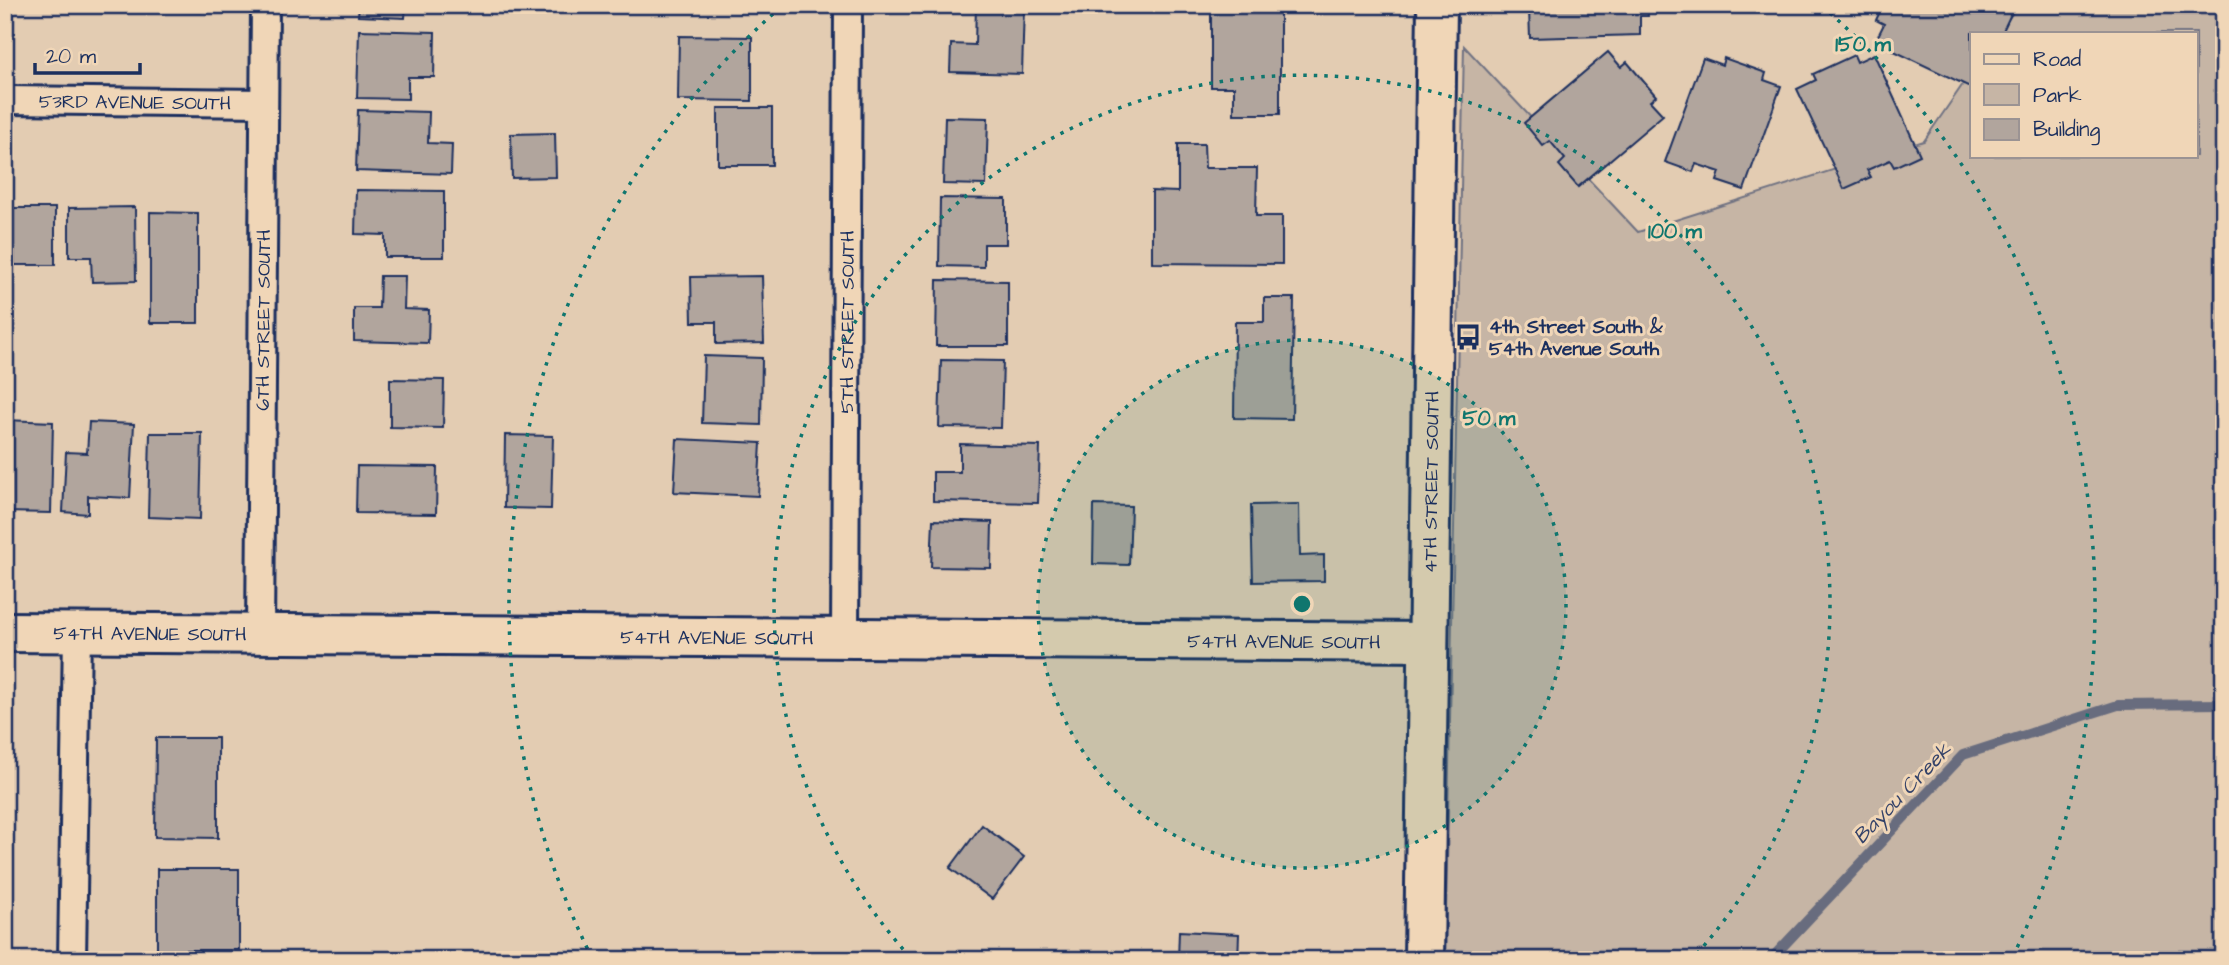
<svg xmlns="http://www.w3.org/2000/svg" width="2229" height="965" viewBox="0 0 2229 965" font-family="'Architects Daughter',sans-serif">
  <rect width="100%" height="100%" fill="#e3ccb2"/>
  <filter id="ink" filterUnits="userSpaceOnUse"><feTurbulence type="fractalNoise" baseFrequency=".0143" numOctaves="2"/><feDisplacementMap in="SourceGraphic" scale="14" xChannelSelector="R" yChannelSelector="G"/><feConvolveMatrix kernelMatrix="1 2 1 2 8 2 1 2 1" color-interpolation-filters="sRGB"/></filter>
  <g filter="url(#ink)">
    <polygon fill="#c6b5a5" stroke="#707282" stroke-width="2" points="2018,5 2224,5 2224,960 1445,960 1464,46 1638,232 1924,141 1972,71 1972,156 2196,156 2196,33 1999,33"/>
    <g fill="none" stroke-linecap="round" stroke-linejoin="round">
      <polyline stroke="#686c7e" stroke-width="10" points="1770,960 1963,755 2118,705 2224,704"/>
    </g>
    <g fill="#b1a59d" stroke="#1b2f5e" stroke-width="2">
      <polygon points="73,5 139,5 139,9 73,11"/>
      <polygon points="158,5 202,5 201,12 158,10"/>
      <polygon points="359,5 406,5 405,18 358,16"/>
      <polygon points="976,5 1024,5 1022,74 950,72 951,44 975,45"/>
      <polygon points="1537,5 1647,5 1648,16 1640,16 1640,35 1530,38 1529,9 1537,9"/>
      <polygon points="1883,5 1992,5 2011,14 2002,33 1972,33 1972,88 1875,42 1884,24 1876,20"/>
      <polygon points="1211,10 1280,10 1280,114 1234,114 1234,87 1211,87"/>
      <polygon points="359,30 435,32 434,77 408,77 408,99 357,98"/>
      <polygon points="679,36 752,37 752,101 678,100"/>
      <polygon points="1608,52 1621,67 1627,62 1656,96 1650,101 1663,115 1578,187 1559,165 1565,159 1550,141 1543,146 1524,123"/>
      <polygon points="1874,54 1920,155 1894,167 1890,160 1867,170 1871,177 1844,189 1797,89 1816,80 1813,74 1854,55 1857,62"/>
      <polygon points="1703,58 1722,65 1724,58 1766,73 1764,80 1781,86 1744,190 1717,181 1720,172 1696,164 1693,172 1665,162"/>
      <rect x="718" y="108" width="54" height="57"/>
      <polygon points="358,110 429,112 428,143 452,144 451,174 356,171"/>
      <polygon points="945,117 988,118 986,185 943,184"/>
      <polygon points="555,133 556,177 512,178 511,134"/>
      <polygon points="1178,144 1204,144 1205,168 1257,168 1256,216 1282,216 1282,264 1152,263 1152,191 1178,192"/>
      <polygon points="356,190 444,191 444,257 385,257 385,235 355,234"/>
      <polygon points="940,198 1006,199 1006,244 984,244 984,267 939,266"/>
      <polygon points="135,207 136,281 92,282 91,257 69,257 69,208"/>
      <rect x="5" y="208" width="50" height="57"/>
      <polygon points="150,212 198,213 198,323 150,323"/>
      <polygon points="380,276 405,276 404,309 429,310 428,343 354,341 354,308 379,308"/>
      <polygon points="762,276 764,343 716,344 716,322 692,322 691,277"/>
      <polygon points="937,280 1008,281 1008,346 936,346"/>
      <polygon points="1264,298 1294,298 1292,419 1234,418 1235,322 1264,322"/>
      <polygon points="704,356 762,358 761,425 702,423"/>
      <polygon points="941,360 1003,361 1001,428 939,427"/>
      <polygon points="390,379 444,380 443,428 390,427"/>
      <polygon points="5,420 53,422 51,513 5,512"/>
      <polygon points="89,422 134,424 130,498 88,496 88,514 63,512 66,452 87,453"/>
      <polygon points="150,433 202,433 200,519 148,517"/>
      <polygon points="505,435 553,436 551,509 504,508"/>
      <polygon points="677,439 761,443 758,496 674,492"/>
      <polygon points="960,444 1040,446 1038,503 933,501 933,472 960,472"/>
      <polygon points="357,466 437,467 436,514 356,513"/>
      <polygon points="1299,504 1300,556 1324,555 1324,581 1253,582 1251,505"/>
      <polygon points="1094,505 1131,506 1129,565 1093,564"/>
      <polygon points="933,520 992,522 991,568 931,567"/>
      <polygon points="156,738 218,738 218,838 155,837"/>
      <polygon points="982,825 1024,857 992,899 950,868"/>
      <rect x="157" y="869" width="82" height="81"/>
      <polygon points="1179,931 1239,934 1238,960 1178,960"/>
    </g>
    <g fill="none" stroke-linecap="round" stroke-linejoin="round">
      <g stroke="#1b2f5e" stroke-width="32">
        <g id="street">
          <path id="s1" d="M5 100 264 103"/>
          <path id="s2" d="M260 633 265 5"/>
          <path id="s3" d="M845 639 848 5"/>
          <polyline points="72,960 77,632"/>
        </g>
      </g>
      <g stroke="#1b2f5e" stroke-width="44">
        <g id="secondary">
          <path id="s4" d="M5 632 1428 642"/>
          <path id="s5" d="M1424 960 1437 5"/>
        </g>
      </g>
      <use href="#street" stroke="#f0d6b7" stroke-width="26"/>
      <use href="#secondary" stroke="#f0d6b7" stroke-width="38"/>
    </g>
  </g>
  <circle cx="1302" cy="604" r="264" fill="#0f766e" fill-opacity=".12"/>
  <g fill="none" stroke="#0f766e" stroke-width="3.5" stroke-dasharray="3.5 7">
    <circle cx="1302" cy="604" r="264"/>
    <path d="M910 957A528 528 0 1 1 1694 957"/>
    <path d="M592 958A793 793 0 0 1 782 6M1822 6A793 793 0 0 1 2012 958"/>
  </g>
  <defs>
    <g id="bus-bare" transform="scale(2.1)"><path d="M-5-6H5V4H4V6H2V4H-2V6H-4V4H-5ZM-3.5-4V0h7V-4ZM-3.5 1.2v1.5H-2V1.2ZM2 1.2v1.5H3.5V1.2Z" fill="#1b2f5e" stroke="#f0d6b7" stroke-width="2.5" paint-order="stroke"/></g>
  </defs>
  <g fill-rule="evenodd">
    <use href="#bus-bare" x="1468" y="337"/>
  </g>
  <g text-anchor="middle" stroke-width="6" stroke-linejoin="round" paint-order="stroke">
    <g font-size="19" fill="#1b2f5e" stroke="#f0d6b7">
      <text dy="7" stroke="none"><textPath href="#s1" startOffset="130">53RD AVENUE SOUTH</textPath></text>
      <text dy="7" stroke="none"><textPath href="#s2" startOffset="313">6TH STREET SOUTH</textPath></text>
      <text dy="7" stroke="none"><textPath href="#s3" startOffset="317">5TH STREET SOUTH</textPath></text>
      <text dy="7" stroke="none"><textPath href="#s5" startOffset="478">4TH STREET SOUTH</textPath></text>
      <text dy="7" stroke="none"><textPath href="#s4" startOffset="145">54TH AVENUE SOUTH</textPath></text>
      <text dy="7" stroke="none"><textPath href="#s4" startOffset="712">54TH AVENUE SOUTH</textPath></text>
      <text dy="7" stroke="none"><textPath href="#s4" startOffset="1279">54TH AVENUE SOUTH</textPath></text>
    </g>
    <g font-size="19" font-weight="bold" fill="#1b2f5e" stroke="#f0d6b7" text-anchor="start">
      <text x="1489" y="333">4th Street South &amp;<tspan x="1489" dy="22">54th Avenue South</tspan></text>
    </g>
    <g font-size="21" font-style="italic" fill="#354369" stroke="#f0d6b7">
      <text transform="translate(1902 793) rotate(-46)" y="7">Bayou Creek</text>
    </g>
  </g>
  <circle cx="1302" cy="604" r="10" fill="#0f766e" stroke="#f0d6b7" stroke-width="3.5"/>
  <g font-size="21" text-anchor="middle" font-weight="bold" fill="#0f766e" stroke="#f0d6b7" stroke-width="6" stroke-linejoin="round" paint-order="stroke">
    <text x="1863" y="51">150 m</text>
    <text x="1675" y="238">100 m</text>
    <text x="1489" y="425">50 m</text>
  </g>
  <rect width="2229" height="965" fill="none" stroke="#f0d6b7" stroke-width="28"/>
  <rect x="14" y="14" width="2201" height="937" fill="none" stroke="#1b2f5e" stroke-width="2.5" filter="url(#ink)"/>
  <rect x="1970" y="32" width="228" height="126" fill="#f0d6b7" stroke="#9b9393" stroke-width="2"/>
  <rect x="1984" y="54" width="35" height="10" fill="#f0d6b7" stroke="#9b9393" stroke-width="2"/>
  <text x="2033" y="66" font-size="21" fill="#1b2f5e">Road</text>
  <rect x="1984" y="84" width="35" height="21" fill="#c6b5a5" stroke="#9b9393" stroke-width="2"/>
  <text x="2033" y="102" font-size="21" fill="#1b2f5e">Park</text>
  <rect x="1984" y="119" width="35" height="21" fill="#b1a59d" stroke="#9b9393" stroke-width="2"/>
  <text x="2033" y="136" font-size="21" fill="#1b2f5e">Building</text>
  <path d="M35 63v10h105v-10" fill="none" stroke="#1b2f5e" stroke-width="3.5"/>
  <text x="46" y="63" font-size="21" fill="#1b2f5e" stroke="#f0d6b7" stroke-width="5" paint-order="stroke">20 m</text>
</svg>
